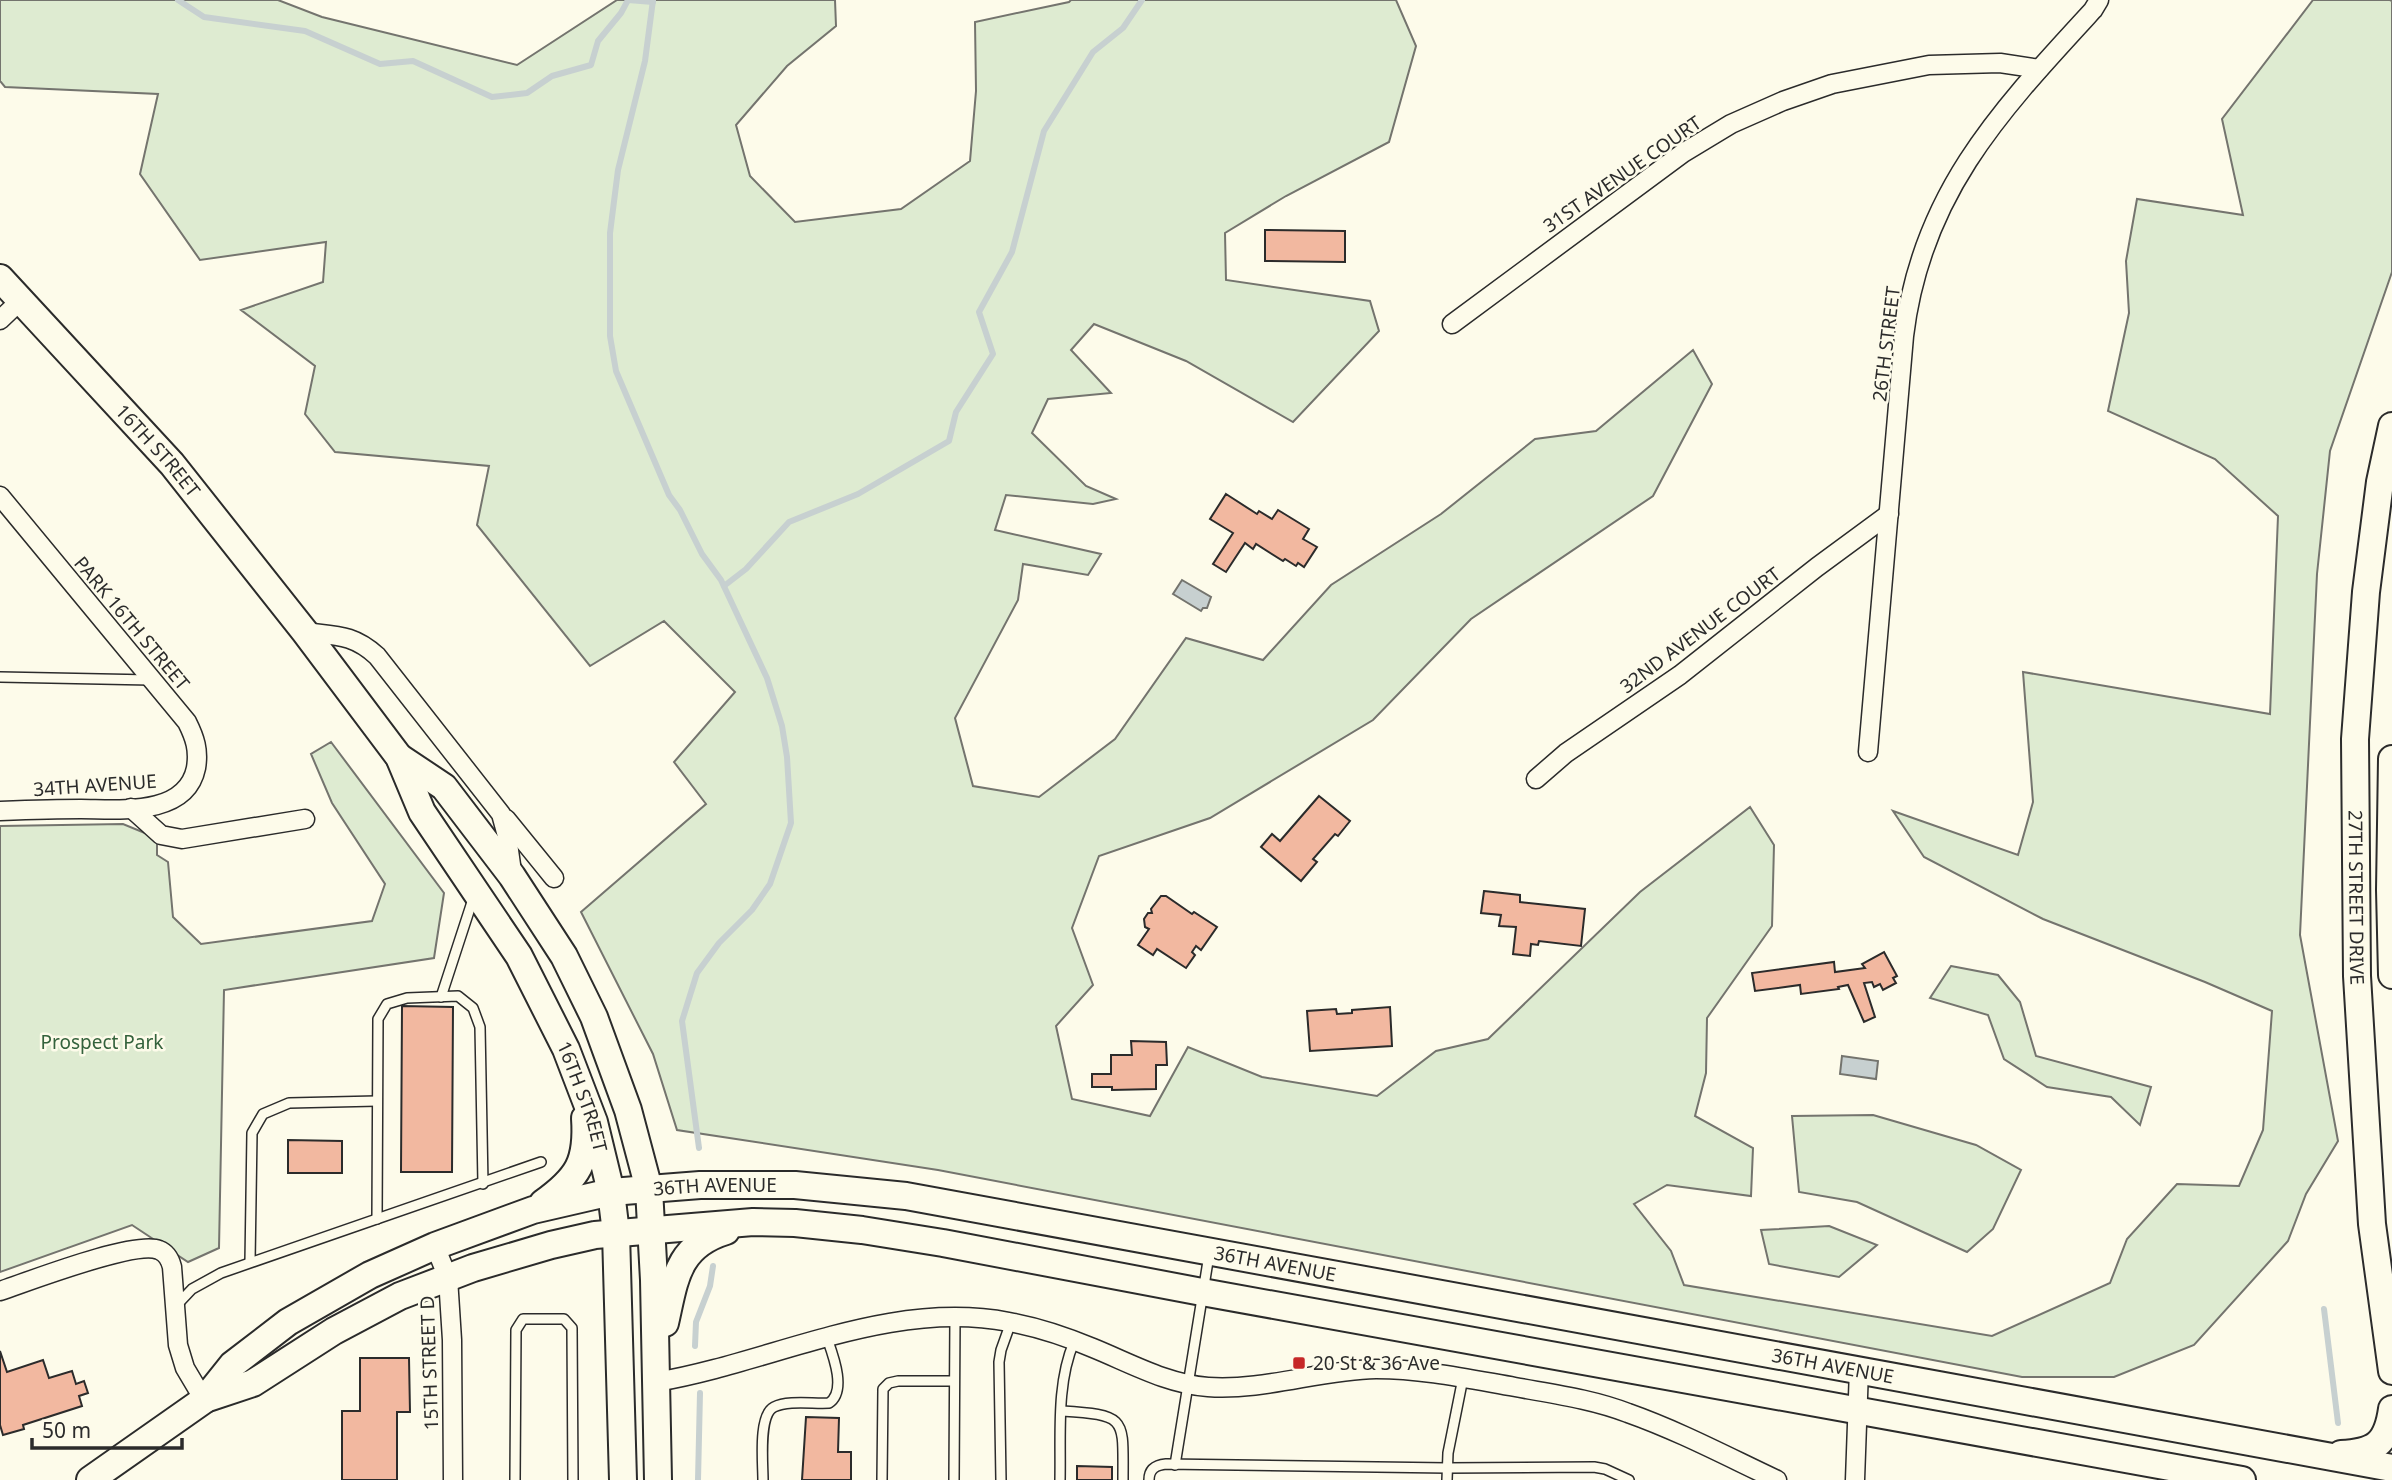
<svg xmlns="http://www.w3.org/2000/svg" width="2392" height="1480" viewBox="0 0 2392 1480" font-family="'Noto Sans',sans-serif">
  <rect width="100%" height="100%" fill="#fdfbea"/>
  <g fill="#deebd1" stroke="#74746e" stroke-width="2">
    <polygon points="0,0 278,0 322,17 517,65 617,0 835,0 836,26 787,66 736,125 750,176 795,222 901,209 970,161 976,91 975,22 1069,2 1071,0 1396,0 1416,46 1389,142 1286,196 1225,233 1226,280 1370,301 1379,331 1293,422 1186,361 1094,324 1071,350 1111,393 1048,399 1032,433 1086,486 1116,499 1093,504 1006,495 995,530 1101,554 1088,575 1023,564 1018,600 955,718 973,786 1039,797 1115,739 1186,638 1263,660 1331,585 1441,514 1535,439 1596,431 1693,350 1712,384 1653,496 1471,619 1373,720 1210,818 1099,856 1072,928 1093,985 1056,1026 1072,1099 1150,1116 1188,1047 1262,1077 1377,1096 1436,1051 1488,1039 1640,892 1750,807 1774,845 1772,926 1707,1018 1706,1073 1695,1116 1753,1148 1751,1196 1667,1185 1634,1204 1671,1251 1684,1285 1992,1336 2110,1283 2127,1239 2177,1184 2239,1186 2263,1130 2272,1011 2205,982 2043,919 1924,857 1893,811 2018,855 2033,802 2023,672 2270,714 2278,516 2215,459 2108,411 2129,313 2126,261 2137,199 2243,215 2222,119 2313,0 2390,0 2392,1 2392,272 2330,451 2317,574 2300,935 2338,1141 2306,1194 2288,1241 2194,1345 2114,1377 2022,1377 938,1170 677,1130 653,1054 581,912 706,804 674,762 735,692 664,621 590,666 477,525 489,466 335,452 305,414 315,366 241,310 323,282 326,242 200,260 140,174 158,94 5,87 0,81"/>
    <polygon points="331,742 444,893 434,958 224,990 219,1248 188,1262 132,1225 0,1272 0,826 123,824 157,838 157,855 168,862 173,917 201,944 372,921 385,884 332,803 311,754"/>
    <polygon points="1951,966 1998,975 2020,1002 2036,1056 2151,1087 2140,1125 2111,1097 2047,1087 2004,1059 1988,1015 1930,998"/>
    <polygon points="1873,1115 1976,1145 2021,1170 1993,1229 1967,1252 1857,1202 1799,1192 1792,1116"/>
    <polygon points="1829,1226 1877,1245 1839,1277 1769,1264 1761,1230"/>
  </g>
  <g fill="#c7d0d0" stroke="#74746e" stroke-width="2">
    <polygon points="1182,580 1211,597 1207,608 1203,608 1201,611 1173,594"/>
    <polygon points="1842,1056 1878,1061 1876,1079 1840,1074"/>
  </g>
  <g fill="none" stroke-linecap="round" stroke-linejoin="round">
    <g stroke="#c7d0d0" stroke-width="6">
      <polyline points="178,0 204,17 305,31 380,64 413,61 492,97 527,93 552,76 591,65 598,41 621,13 628,0"/>
      <polyline points="628,0 653,2"/>
      <polyline points="653,0 645,61 618,170 610,233 610,336 616,371 669,495 680,510 702,554 721,580 767,678 782,726 787,757 791,823 770,884 752,910 719,943 697,973 682,1021 699,1148"/>
      <polyline points="724,586 746,569 789,522 858,494 949,441 956,412 993,354 979,312 1012,252 1044,131 1093,52 1123,28 1142,0"/>
      <polyline points="2324,1309 2338,1423"/>
      <polyline points="695,1346 696,1322 710,1286 713,1266"/>
      <polyline points="698,1480 700,1393"/>
    </g>
  </g>
  <g fill="#f2b8a0" stroke="#2b2b2b" stroke-width="2">
    <polygon points="1265,230 1345,231 1345,262 1265,261"/>
    <polygon points="1226,494 1257,514 1259,511 1272,519 1278,510 1309,529 1303,539 1317,547 1304,567 1298,563 1296,566 1285,559 1283,561 1256,544 1253,549 1245,543 1226,572 1213,564 1233,533 1210,519"/>
    <polygon points="1319,796 1350,821 1338,836 1335,834 1313,859 1317,862 1301,881 1261,847 1272,834 1280,841"/>
    <polygon points="1484,891 1520,895 1520,902 1585,909 1581,946 1539,941 1538,945 1531,944 1530,956 1513,954 1516,927 1499,926 1501,915 1481,913"/>
    <polygon points="1161,896 1166,896 1192,914 1194,912 1217,927 1201,950 1196,946 1192,952 1195,955 1186,968 1157,949 1153,955 1138,945 1149,929 1145,927 1144,919 1148,913 1152,913 1151,909"/>
    <polygon points="1884,952 1897,976 1893,978 1896,983 1883,990 1880,984 1874,987 1872,982 1864,983 1875,1017 1864,1022 1848,985 1838,987 1839,989 1801,994 1800,985 1755,991 1752,973 1834,962 1835,972 1865,968 1862,964"/>
    <polygon points="402,1006 453,1007 452,1172 401,1172"/>
    <polygon points="1390,1007 1392,1046 1310,1051 1307,1011 1336,1009 1337,1014 1352,1013 1352,1010"/>
    <polygon points="1131,1041 1166,1042 1167,1065 1156,1065 1156,1089 1112,1090 1112,1087 1092,1087 1092,1074 1111,1074 1111,1055 1132,1055"/>
    <polygon points="288,1140 342,1141 342,1173 288,1173"/>
    <polygon points="0,1351 7,1372 43,1360 49,1378 72,1371 76,1384 84,1381 88,1393 79,1396 82,1406 23,1425 24,1429 3,1435 0,1425"/>
    <polygon points="360,1358 409,1358 410,1412 397,1412 397,1480 342,1480 342,1411 360,1411"/>
    <polygon points="806,1417 839,1418 838,1452 851,1452 851,1480 802,1480"/>
    <polygon points="1077,1466 1112,1467 1112,1480 1077,1480"/>
  </g>
  <g fill="none" stroke-linecap="round" stroke-linejoin="round">
    <g stroke="#2b2b2b" stroke-width="12">
      <g id="lane">
        <polyline points="0,677 151,680"/>
        <polyline points="441,997 473,899"/>
        <polyline points="377,1219 378,1019 387,1004 407,998 458,996 473,1008 480,1027 483,1184"/>
        <polyline points="250,1262 252,1133 263,1114 289,1103 377,1101"/>
        <polyline points="175,1307 192,1289 221,1273 541,1162"/>
        <path d="M1062 1411C1128 1415 1123 1418 1123 1480"/>
        <polyline points="1175,1465 1209,1255"/>
        <polyline points="515,1480 516,1330 523,1319 564,1319 572,1328 573,1480"/>
        <path d="M763 1480C763 1463 758 1415 774 1407 788 1400 813 1404 829 1403 847 1391 833 1355 827 1338"/>
        <polyline points="882,1480 883,1389 889,1383 898,1381 954,1381"/>
        <polyline points="954,1480 955,1317"/>
        <polyline points="1001,1480 999,1362 1001,1350 1011,1322"/>
        <path d="M1060 1480C1061 1435 1056 1384 1074 1342"/>
        <path d="M1149 1480C1149 1469 1156 1465 1166 1464L1447 1468 1594 1467 1605 1469 1629 1480"/>
        <polyline points="1447,1480 1448,1453 1463,1378"/>
      </g>
    </g>
    <g stroke="#2b2b2b" stroke-width="21">
      <g id="street">
        <polyline points="0,320 21,300"/>
        <polyline points="1452,324 1683,153 1731,124 1783,101 1832,84 1929,65 2000,63 2039,69"/>
        <path d="M0 496 187 722C195 738 199 750 196 768 186 817 118 809 81 809 54 809 27 810 0 811"/>
        <path d="M305 632C336 636 353 634 377 656L501 814 507 836 512 872"/>
        <path d="M1868 752 1904 336C1921 194 2000 111 2093 10L2099 0"/>
        <polyline points="1536,779 1566,753 1680,675 1817,567 1889,514"/>
        <polyline points="131,808 161,835 182,839 305,819"/>
        <polyline points="506,819 554,878"/>
        <polyline points="435,1246 448,1278 452,1340 453,1480"/>
        <path d="M0 1291C30 1281 135 1240 159 1250 167 1253 170 1259 172 1267L178 1345 185 1368 204 1400"/>
        <path d="M656 1382C774 1362 888 1299 1009 1322 1037 1327 1067 1337 1093 1348 1130 1363 1167 1384 1208 1387 1264 1391 1320 1370 1376 1369 1423 1369 1469 1379 1515 1387 1553 1394 1592 1399 1628 1413 1679 1431 1728 1457 1777 1480"/>
        <polyline points="1855,1480 1859,1369"/>
      </g>
    </g>
    <g stroke="#2b2b2b" stroke-width="30">
      <g id="secondary">
        <path id="s1" d="M0 278 172 464 305 632 399 757 422 812 519 956 566 1049 594 1122 611 1192 616 1233 623 1480"/>
        <path id="s2" d="M2392 426 2380 482 2366 592 2355 739 2357 976 2372 1224 2392 1371"/>
        <polyline points="399,757 444,787 512,876 564,956 594,1017 628,1110 649,1189 654,1280 658,1480"/>
        <polyline points="2392,759 2390,890 2392,975"/>
        <path d="M543 1203C578 1178 588 1162 585 1118"/>
        <path d="M665 1323C675 1279 677 1246 726 1231"/>
        <polyline points="205,1399 253,1383 334,1331 400,1296 473,1268 551,1245 595,1235 753,1222 795,1223 862,1230 943,1243 1202,1292 2242,1480"/>
        <path d="M2341 1454C2375 1452 2387 1444 2392 1409"/>
        <path id="s3" d="M90 1480 204 1400 232 1365 288 1322 370 1275 435 1246 533 1210 611 1192 700 1185H795L906 1196 2392 1468"/>
      </g>
    </g>
    <use href="#lane" stroke="#fdfbea" stroke-width="9"/>
    <use href="#street" stroke="#fdfbea" stroke-width="18"/>
    <use href="#secondary" stroke="#fdfbea" stroke-width="26"/>
  </g>
  <rect fill="#c62828" stroke="#fdfbea" stroke-width="2.5" x="1292" y="1356" width="14" height="14" rx="3.5"/>
  <g text-anchor="middle" stroke-width="5" stroke-linejoin="round" paint-order="stroke">
    <g font-size="19" fill="#2b2b2b" stroke="#fdfbea">
      <text transform="translate(1622 174) rotate(-35)" y="7">31ST AVENUE COURT</text>
      <text transform="translate(1886 344) rotate(-83)" y="7">26TH STREET</text>
      <text dy="7" stroke="none"><textPath href="#s1" startOffset="234">16TH STREET</textPath></text>
      <text transform="translate(132 623) rotate(50)" y="7">PARK 16TH STREET</text>
      <text transform="translate(1700 630) rotate(-37)" y="7">32ND AVENUE COURT</text>
      <text transform="translate(95 785) rotate(-4)" y="7">34TH AVENUE</text>
      <text dy="7" stroke="none"><textPath href="#s2" startOffset="474">27TH STREET DRIVE</textPath></text>
      <text dy="7" stroke="none"><textPath href="#s1" startOffset="1012">16TH STREET</textPath></text>
      <text dy="7" stroke="none"><textPath href="#s3" startOffset="709">36TH AVENUE</textPath></text>
      <text dy="7" stroke="none"><textPath href="#s3" startOffset="1276">36TH AVENUE</textPath></text>
      <text transform="translate(429 1363) rotate(-92)" y="7">15TH STREET D</text>
      <text dy="7" stroke="none"><textPath href="#s3" startOffset="1843">36TH AVENUE</textPath></text>
    </g>
    <g font-size="19" fill="#34623c" stroke="#fdfbea">
      <text x="102" y="1049">Prospect Park</text>
    </g>
    <g font-size="19" fill="#2b2b2b" stroke="#fdfbea" text-anchor="start">
      <text x="1313" y="1370">20 St &amp; 36 Ave</text>
    </g>
  </g>
  <path d="M32 1438v10h150v-10" fill="none" stroke="#2b2b2b" stroke-width="3.5"/>
  <text x="42" y="1438" font-size="21" fill="#2b2b2b" stroke="#fdfbea" stroke-width="5" paint-order="stroke">50 m</text>
</svg>
